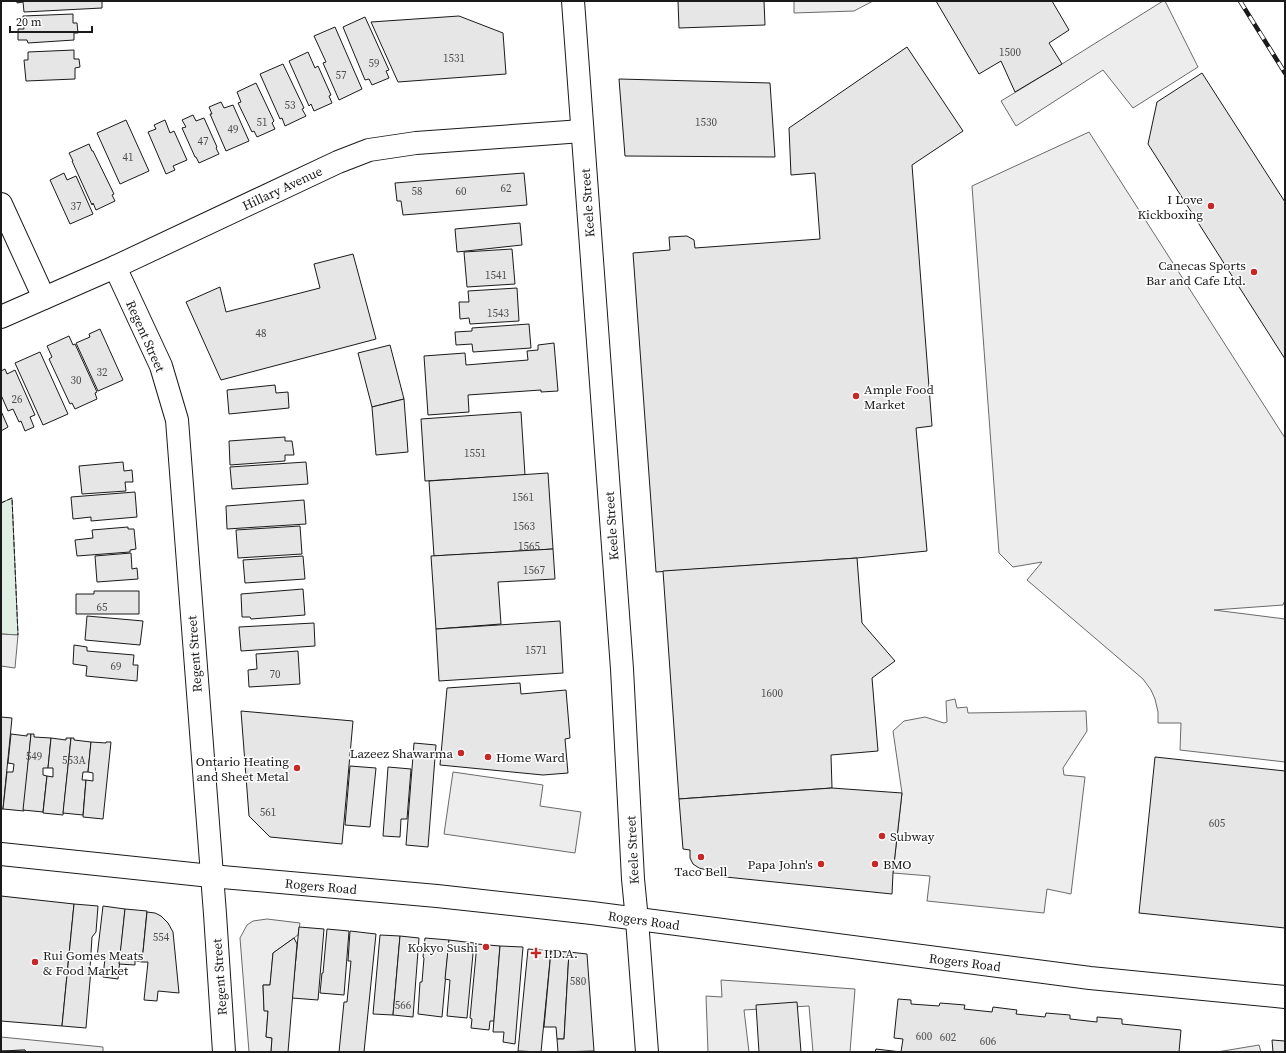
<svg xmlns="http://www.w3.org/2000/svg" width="1286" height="1053" viewBox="0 0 1286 1053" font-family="'Source Serif 4',serif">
  <rect width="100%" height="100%" fill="#fff"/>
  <polygon fill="#e0efe3" stroke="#6a6a6a" points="12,498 18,635 1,634 1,503"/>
  <g fill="#ededed" stroke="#6a6a6a">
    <polygon points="794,1 873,1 854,11 794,13"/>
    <polygon points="1163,1 1165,1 1198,67 1133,108 1103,70 1016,126 1001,101 1062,64"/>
    <polygon points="1089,132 1285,438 1285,600 1283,605 1214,610 1285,619 1285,762 1180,750 1181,723 1158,723 1158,712 1155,699 1151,690 1143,679 1027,580 1042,562 1013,567 999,553 972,186"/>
    <polygon points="1,634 18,635 15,668 1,666"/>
    <polygon points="955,699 957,708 967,707 968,713 1086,711 1087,731 1063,768 1064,775 1085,777 1071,894 1047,889 1044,913 927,901 930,876 893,873 902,793 893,731 904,721 925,717 944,723 947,722 946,701"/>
    <polygon points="453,772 543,785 540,806 581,812 575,853 444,834"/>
    <polygon points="267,919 300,923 298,935 273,953 270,985 263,985 264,1010 268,1011 266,1037 272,1038 271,1052 249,1052 240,938 247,925 253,921"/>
    <polygon points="721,980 855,989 850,1052 813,1052 809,1006 744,1010 749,1052 708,1052 706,996 722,997"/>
    <polygon points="1,1037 103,1047 103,1052 26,1052 25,1050 1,1051"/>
    <polygon points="1259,1045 1261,1052 1217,1052"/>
  </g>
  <g fill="#e6e6e6" stroke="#1a1a1a">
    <polygon points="17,1 102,1 102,8 24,12 23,2 17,3"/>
    <polygon points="678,1 764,1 765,25 679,28"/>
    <polygon points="936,1 1052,1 1069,30 1049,43 1062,64 1015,92 1001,61 979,74"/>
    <polygon points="73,14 73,23 77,23 78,33 74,33 74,40 28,43 27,40 18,40 18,29 24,29 23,16"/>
    <polygon points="459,16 503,33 506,74 398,82 371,22"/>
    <polygon points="365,17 389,70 386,71 389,78 372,85 369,79 365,80 343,27"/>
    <polygon points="335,27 362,89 339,100 323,63 326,62 314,36"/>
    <polygon points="907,47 963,131 912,165 932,426 916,428 927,551 857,558 656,572 633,253 670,250 669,237 687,236 694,240 695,248 820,239 815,173 791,175 789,128"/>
    <polygon points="74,50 74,59 79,59 80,67 75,68 75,79 26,81 24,60 28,60 28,52"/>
    <polygon points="308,52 315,68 318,66 331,95 329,96 332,103 314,111 311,104 309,106 289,61"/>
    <polygon points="283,64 304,108 302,109 306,116 285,126 282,118 280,119 260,74"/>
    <polygon points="1202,73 1285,202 1285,359 1148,144 1157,102"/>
    <polygon points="619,79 770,83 775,157 625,156"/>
    <polygon points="256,83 274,121 272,123 275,129 257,137 254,131 252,132 238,103 241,102 237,92"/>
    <polygon points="221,102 224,108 233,105 249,141 226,151 210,114 212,114 209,107"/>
    <polygon points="193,115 196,121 204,118 217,147 216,148 219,154 199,163 196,157 195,157 182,128 186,127 182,120"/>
    <polygon points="126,120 149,171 120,184 97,133"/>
    <polygon points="165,120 170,133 174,131 187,160 173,166 175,170 166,174 148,132 156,129 154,125"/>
    <polygon points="89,144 92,151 93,151 114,194 112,195 115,201 96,210 93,203 92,205 72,161 73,161 69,153"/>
    <polygon points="64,173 67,180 76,176 93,214 70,224 50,180"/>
    <polygon points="524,173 527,205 403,215 401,201 397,201 395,183"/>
    <polygon points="520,223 522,245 457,252 455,229"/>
    <polygon points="512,249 515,284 467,287 464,252"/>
    <polygon points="353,254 376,339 221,380 186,302 220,287 226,312 320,288 314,264"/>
    <polygon points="517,288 519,321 470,324 469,318 460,319 459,302 469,302 468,291"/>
    <polygon points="529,324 531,348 473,352 472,344 456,345 455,332 472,331 472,328"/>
    <polygon points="100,329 123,380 98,391 76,343 90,337 89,334"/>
    <polygon points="69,336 73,345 75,344 97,392 95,393 97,399 75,409 72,403 70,404 49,359 52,357 47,346"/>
    <polygon points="554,343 558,391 541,392 541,390 468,395 469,412 428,415 424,356 465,353 466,365 528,360 527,351 538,350 538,345"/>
    <polygon points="390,345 404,399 372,407 358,353"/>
    <polygon points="40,352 68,414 43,425 15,363"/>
    <polygon points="5,369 7,374 15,370 35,415 30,417 34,427 25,431 21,421 19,422 13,409 8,411 1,395 1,371"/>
    <polygon points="275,385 276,393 288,392 289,408 229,414 227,390"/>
    <polygon points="404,399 408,452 376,455 372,407"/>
    <polygon points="1,411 8,427 1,431"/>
    <polygon points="521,412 525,475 425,481 421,419"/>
    <polygon points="285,437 285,441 292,441 294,455 285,455 285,461 230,465 229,441"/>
    <polygon points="123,462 124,471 132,470 133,482 125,482 126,491 82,494 79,466"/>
    <polygon points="306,462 308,484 232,489 230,467"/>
    <polygon points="548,473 553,549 434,556 429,481"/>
    <polygon points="135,492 137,517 91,521 91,517 73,519 71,497"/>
    <polygon points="304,500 306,524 227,529 226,506"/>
    <polygon points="300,526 302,554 238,558 236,530"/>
    <polygon points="128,527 128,529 134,529 136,549 130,550 130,552 77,556 75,540 93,538 92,530"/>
    <polygon points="553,549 555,579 498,582 501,624 436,629 431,556"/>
    <polygon points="131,553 132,569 137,568 138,579 97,582 95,556"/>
    <polygon points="303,556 305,579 245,583 243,560"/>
    <polygon points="857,558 862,623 895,661 872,678 878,751 831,755 832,788 679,799 663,571"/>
    <polygon points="303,589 305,615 251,619 250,617 242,617 241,594"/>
    <polygon points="94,591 139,591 139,614 76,614 76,594 94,594"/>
    <polygon points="87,616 143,621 140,645 85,640"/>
    <polygon points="560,621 563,673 439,681 436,629"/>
    <polygon points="314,623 315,646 241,651 239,627"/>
    <polygon points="74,645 87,647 87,651 134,655 133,665 138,665 137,681 86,676 87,666 73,664"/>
    <polygon points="298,651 300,684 249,687 248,670 257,669 256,654"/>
    <polygon points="520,683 521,694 566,690 570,738 565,739 568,773 543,775 440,765 447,688"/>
    <polygon points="241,711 353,721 342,844 270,837 249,816"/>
    <polygon points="1,717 12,718 3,809 1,809"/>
    <polygon points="11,734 27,736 27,734 31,734 24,811 3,809 7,772 13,772 14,764 8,763"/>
    <polygon points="31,734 34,734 34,737 51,738 48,768 43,768 43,775 47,776 43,812 23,810"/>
    <polygon points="51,738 66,740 66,738 71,738 63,815 43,813 47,776 53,777 53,768 48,768"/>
    <polygon points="71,738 74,738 74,740 91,742 88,772 83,772 82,780 86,780 83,815 63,813"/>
    <polygon points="91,742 106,743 106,742 111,742 103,819 83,817 86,780 93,781 93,773 88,772"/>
    <polygon points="414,743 436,745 428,847 406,845"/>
    <polygon points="1155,757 1285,771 1285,928 1139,913"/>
    <polygon points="350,766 376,768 370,827 345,825"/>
    <polygon points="388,767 411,769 407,819 401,819 400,837 383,836"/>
    <polygon points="832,788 902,793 893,873 892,894 706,875 707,870 699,868 693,864 690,858 690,850 683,849 679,799"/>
    <polygon points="1,896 74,904 62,1026 1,1021"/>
    <polygon points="74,904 98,906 96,932 92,937 90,968 91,969 86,1028 62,1026"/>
    <polygon points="103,906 125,909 118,979 103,977 105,958 97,957"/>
    <polygon points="125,909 147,911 142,962 135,961 135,965 119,964"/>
    <polygon points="147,912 155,913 161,916 168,923 173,932 179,993 158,991 157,1001 144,1000 148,962 142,962"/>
    <polygon points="299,927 324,929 318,1000 292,998"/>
    <polygon points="327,929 349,931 344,995 320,993 322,973 323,973"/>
    <polygon points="350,931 376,934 364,1052 339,1052 344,1002 347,1002 351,961 348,961"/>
    <polygon points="380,935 400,936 393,1015 373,1014"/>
    <polygon points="400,936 419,938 413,1017 393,1015"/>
    <polygon points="294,938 297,944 288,1052 271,1052 272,1038 266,1037 268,1011 264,1011 263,985 270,985 273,953"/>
    <polygon points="425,938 449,940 442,1017 418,1014 420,982 422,982 424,958 423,957"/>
    <polygon points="449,940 474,943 467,1018 447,1016 450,980 445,979"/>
    <polygon points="477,944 500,946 494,1021 490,1021 489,1030 471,1028 472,1019 470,1018"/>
    <polygon points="500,946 523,947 515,1044 503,1042 504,1032 493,1032"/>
    <polygon points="528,949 551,951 541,1052 518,1051"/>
    <polygon points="551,951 569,952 564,1039 557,1039 556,1027 544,1027"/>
    <polygon points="569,952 587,954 594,1051 558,1052 557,1039 564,1039"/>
    <polygon points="898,999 911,1000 911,1004 939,1006 940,1003 965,1005 964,1009 992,1012 993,1007 1017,1010 1016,1014 1045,1017 1046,1013 1070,1015 1070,1019 1097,1022 1097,1017 1122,1019 1122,1024 1181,1030 1179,1052 875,1052 876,1049 901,1052 903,1039 894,1038"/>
    <polygon points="797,1002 801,1052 759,1052 756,1005"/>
    <polygon points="1272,1040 1285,1041 1285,1052 1273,1052"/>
    <polygon points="25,1050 26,1052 1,1052 1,1051"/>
  </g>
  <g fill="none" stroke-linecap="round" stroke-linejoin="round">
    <g stroke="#1a1a1a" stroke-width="24">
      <g id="minor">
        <polyline points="573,1 622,669 633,879 637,920"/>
        <polyline points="1,204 44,298"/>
        <polyline points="115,267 161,366 177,420 215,914 224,1052"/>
        <polyline points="1,317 115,267 338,162 369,150 416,143 582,131"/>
      </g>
    </g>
    <g stroke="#1a1a1a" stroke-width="24">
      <g id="major">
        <polyline points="1,854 211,876 437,896 592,913 1090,978 1285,997"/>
        <polyline points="637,920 647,1052"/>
      </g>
    </g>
    <use href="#minor" stroke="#fff" stroke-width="22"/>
    <use href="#major" stroke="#fff" stroke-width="22"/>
    <g stroke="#1a1a1a" stroke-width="4.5">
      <polyline id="rail" points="1240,1 1285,73"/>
    </g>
    <use href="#rail" stroke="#fff" stroke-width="3" stroke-dasharray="9" stroke-linecap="butt"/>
    <polyline stroke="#1a1a1a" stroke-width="1" stroke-dasharray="5 2" stroke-linecap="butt" points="1,503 12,498 18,635"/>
  </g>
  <g fill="#c62828" stroke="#fff" stroke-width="1.5">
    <circle cx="1211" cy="206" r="4"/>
    <circle cx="1254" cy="272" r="4"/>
    <circle cx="856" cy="396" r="4"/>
    <circle cx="461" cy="753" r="4"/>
    <circle cx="488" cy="757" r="4"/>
    <circle cx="297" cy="768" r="4"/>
    <circle cx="882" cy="836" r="4"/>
    <circle cx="701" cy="857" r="4"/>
    <circle cx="821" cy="864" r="4"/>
    <circle cx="875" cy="864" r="4"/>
    <circle cx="486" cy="947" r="4"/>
    <path d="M534 947h4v4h4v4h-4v4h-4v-4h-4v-4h4z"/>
    <circle cx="35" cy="962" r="4"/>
  </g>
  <g text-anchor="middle" stroke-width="3" stroke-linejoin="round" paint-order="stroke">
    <g font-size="11" fill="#4d4d4d">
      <text x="1010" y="56">1500</text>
      <text x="454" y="62">1531</text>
      <text x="374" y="67">59</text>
      <text x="341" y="79">57</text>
      <text x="290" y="109">53</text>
      <text x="262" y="126">51</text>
      <text x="706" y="126">1530</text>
      <text x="233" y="133">49</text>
      <text x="203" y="145">47</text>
      <text x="128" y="161">41</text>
      <text x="506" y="192">62</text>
      <text x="417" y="195">58</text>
      <text x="461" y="195">60</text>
      <text x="76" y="210">37</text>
      <text x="496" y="279">1541</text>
      <text x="498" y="317">1543</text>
      <text x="261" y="337">48</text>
      <text x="102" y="376">32</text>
      <text x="76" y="384">30</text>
      <text x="17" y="403">26</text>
      <text x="475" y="457">1551</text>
      <text x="523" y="501">1561</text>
      <text x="524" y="530">1563</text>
      <text x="529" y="550">1565</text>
      <text x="534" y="574">1567</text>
      <text x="102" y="611">65</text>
      <text x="536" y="654">1571</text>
      <text x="116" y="670">69</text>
      <text x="275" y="678">70</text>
      <text x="772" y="697">1600</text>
      <text x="34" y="760">549</text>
      <text x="74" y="764">553A</text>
      <text x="268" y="816">561</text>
      <text x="1217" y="827">605</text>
      <text x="161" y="941">554</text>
      <text x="578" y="985">580</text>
      <text x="403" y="1009">566</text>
      <text x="924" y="1040">600</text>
      <text x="948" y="1041">602</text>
      <text x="988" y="1045">606</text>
    </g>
    <g font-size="13" fill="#1a1a1a" stroke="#fff">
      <text transform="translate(282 188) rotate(-25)" y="5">Hillary Avenue</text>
      <text transform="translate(587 203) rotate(-94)" y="5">Keele Street</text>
      <text transform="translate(146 336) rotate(66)" y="5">Regent Street</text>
      <text transform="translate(611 526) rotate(-94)" y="5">Keele Street</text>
      <text transform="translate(194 654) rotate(-94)" y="5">Regent Street</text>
      <text transform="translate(632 850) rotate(-93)" y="5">Keele Street</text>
      <text transform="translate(321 886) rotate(5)" y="5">Rogers Road</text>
      <text transform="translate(644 920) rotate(8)" y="5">Rogers Road</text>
      <text transform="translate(965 962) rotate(7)" y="5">Rogers Road</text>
      <text transform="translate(219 977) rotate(-94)" y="5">Regent Street</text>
    </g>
    <g font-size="13" fill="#1a1a1a" stroke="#fff" text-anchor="end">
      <text x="1203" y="204">I Love<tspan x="1203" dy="15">Kickboxing</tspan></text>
      <text x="1246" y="270">Canecas Sports<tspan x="1246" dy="15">Bar and Cafe Ltd.</tspan></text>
      <text x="864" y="394" text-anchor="start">Ample Food<tspan x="864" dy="15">Market</tspan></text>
      <text x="453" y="758">Lazeez Shawarma</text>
      <text x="496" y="762" text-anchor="start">Home Ward</text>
      <text x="289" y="766">Ontario Heating<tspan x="289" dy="15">and Sheet Metal</tspan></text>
      <text x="890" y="841" text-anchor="start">Subway</text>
      <text x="813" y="869">Papa John's</text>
      <text x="883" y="869" text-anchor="start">BMO</text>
      <text x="701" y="876" text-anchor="middle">Taco Bell</text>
      <text x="478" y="952">Kokyo Sushi</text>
      <text x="544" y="958" text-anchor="start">I.D.A.</text>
      <text x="43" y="960" text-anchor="start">Rui Gomes Meats<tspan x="43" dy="15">&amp; Food Market</tspan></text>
    </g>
  </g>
  <rect width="1286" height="1053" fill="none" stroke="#1a1a1a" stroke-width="4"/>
  <path d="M10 26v6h82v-6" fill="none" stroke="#1a1a1a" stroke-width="2"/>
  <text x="16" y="26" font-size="12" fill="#1a1a1a" stroke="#ffffff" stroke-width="3" paint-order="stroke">20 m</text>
</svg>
